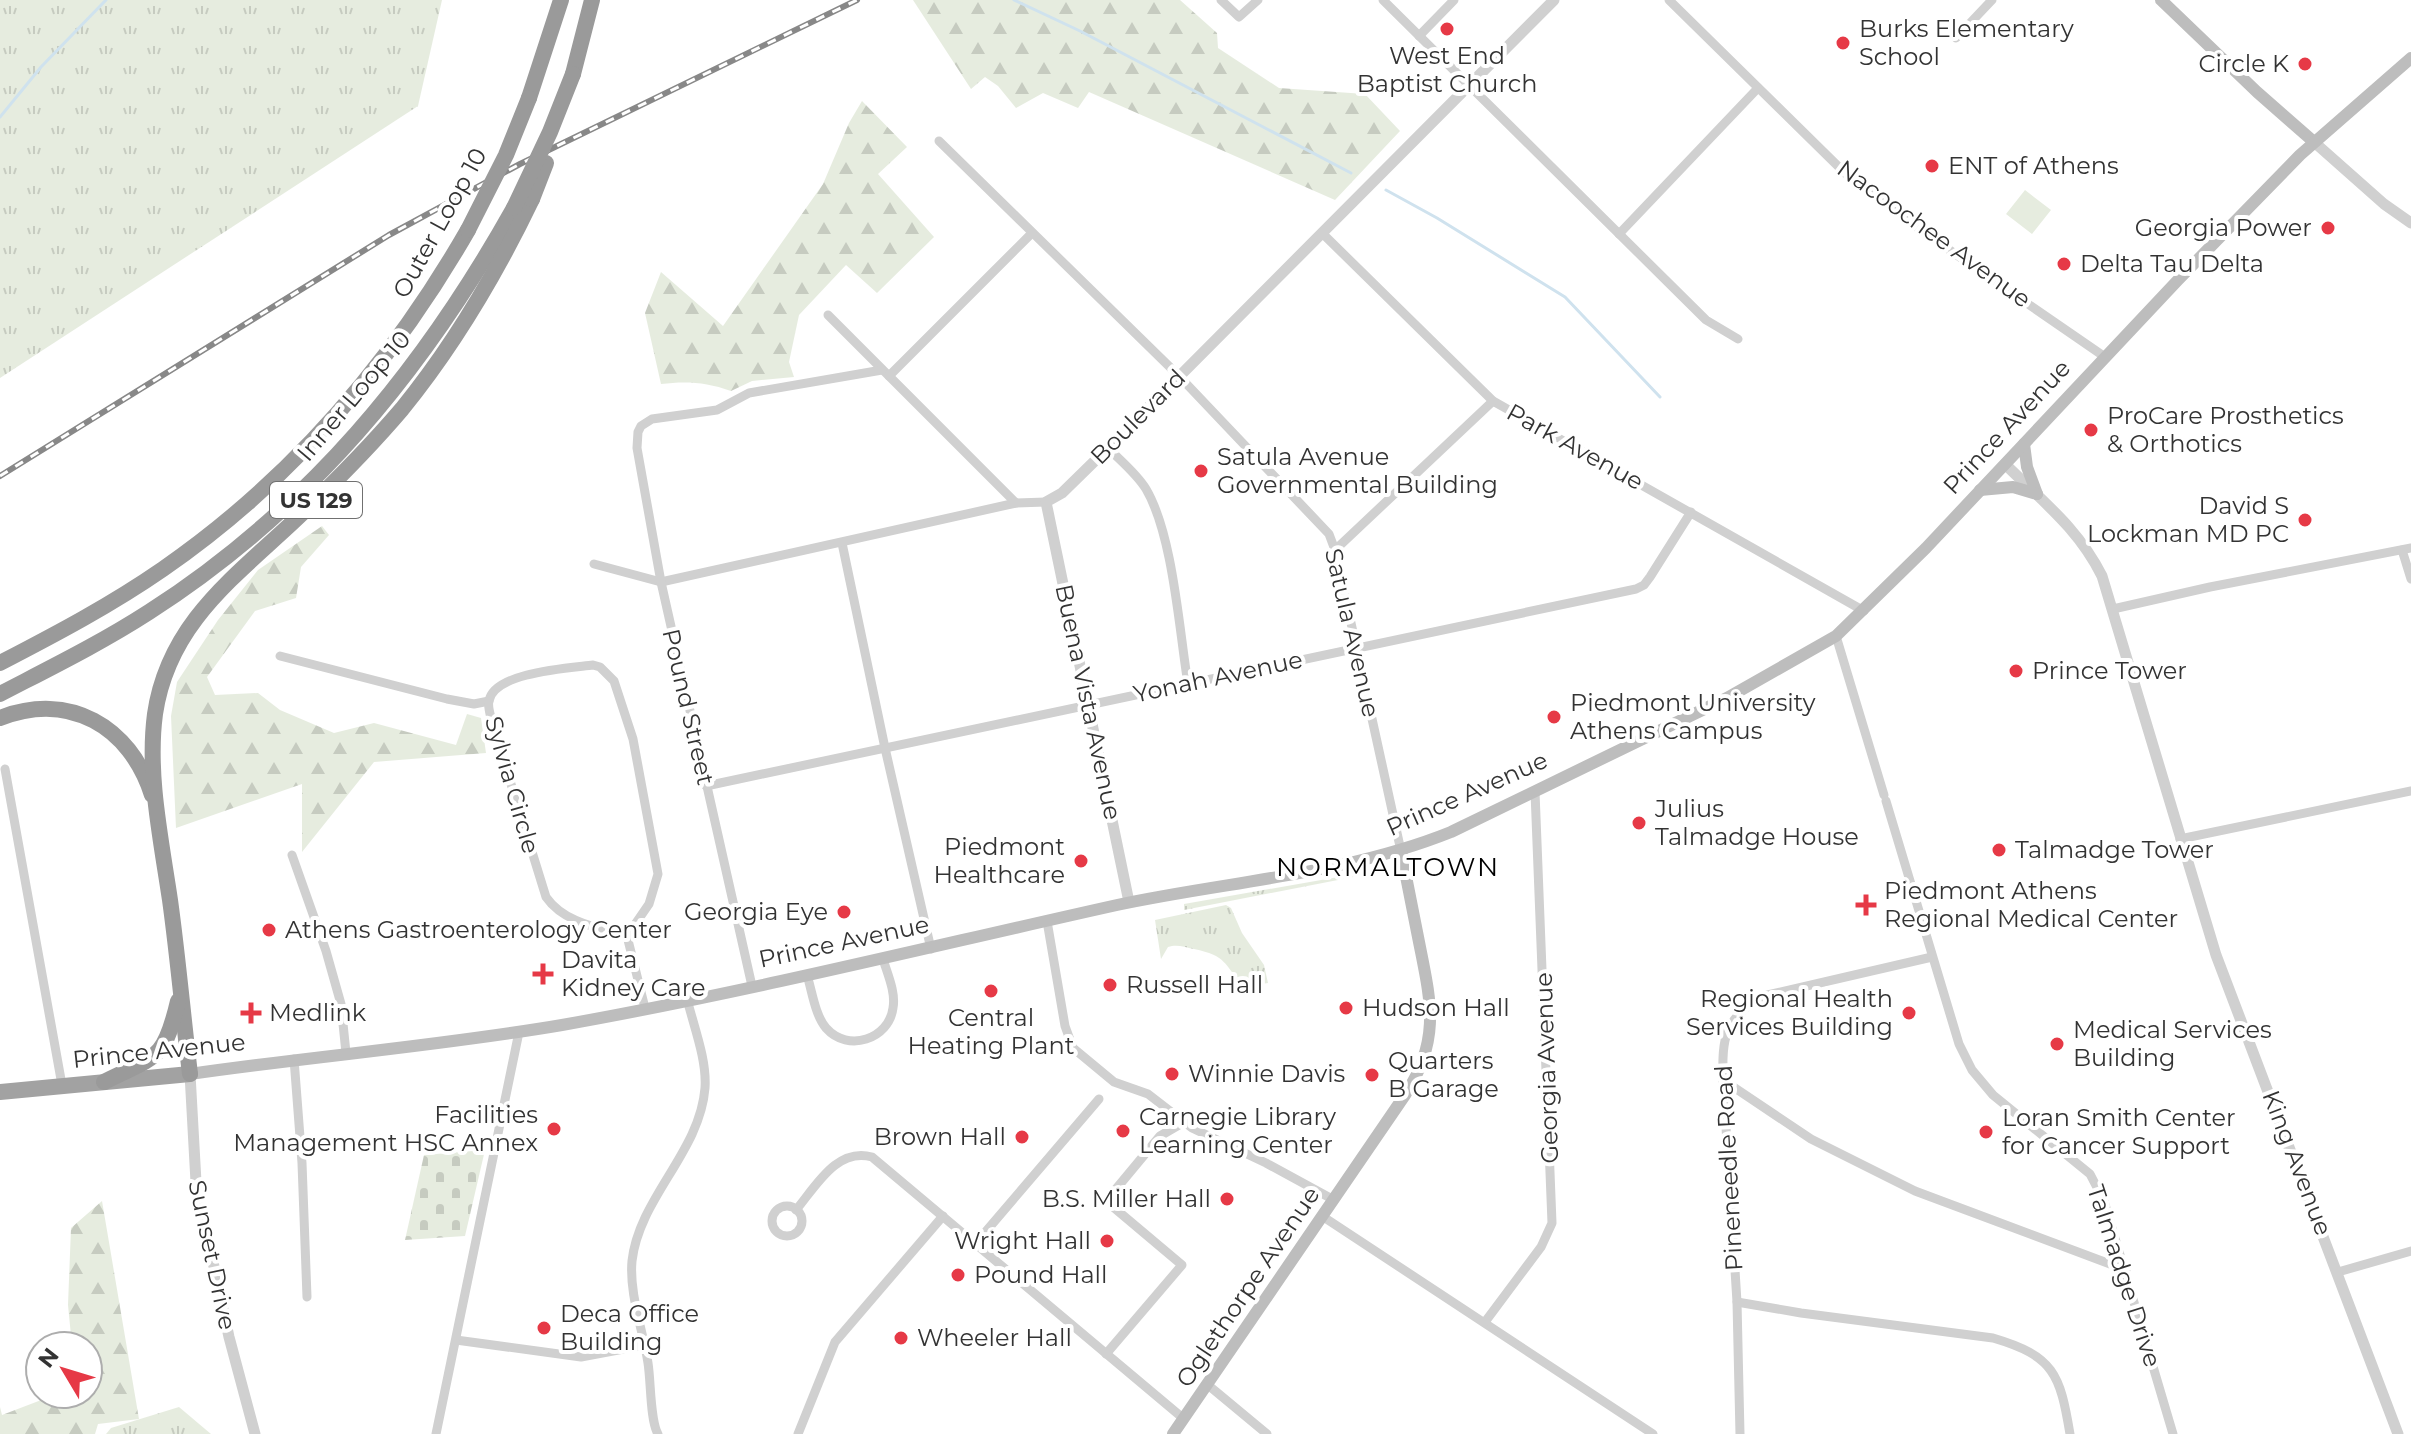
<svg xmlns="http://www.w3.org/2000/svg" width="2411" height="1434" viewBox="0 0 2411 1434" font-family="Montserrat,sans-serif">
  <defs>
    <pattern id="grass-tufts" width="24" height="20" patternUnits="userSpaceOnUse" patternTransform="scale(2)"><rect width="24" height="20" fill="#e6ecdf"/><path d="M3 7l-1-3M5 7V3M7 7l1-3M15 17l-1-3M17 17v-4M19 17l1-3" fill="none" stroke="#c6cbc0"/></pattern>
    <pattern id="forest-firs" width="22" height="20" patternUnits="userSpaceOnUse" patternTransform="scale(2)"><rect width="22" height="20" fill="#e6ecdf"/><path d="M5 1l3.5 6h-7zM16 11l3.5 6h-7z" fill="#c6cbc0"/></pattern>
    <pattern id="cemetery-stones" width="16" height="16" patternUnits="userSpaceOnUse" patternTransform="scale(2)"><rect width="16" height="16" fill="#e6ecdf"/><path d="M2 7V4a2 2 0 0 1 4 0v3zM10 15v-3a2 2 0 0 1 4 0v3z" fill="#c6cbc0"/></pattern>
  </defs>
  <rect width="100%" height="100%" fill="#fff"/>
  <g fill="url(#grass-tufts)">
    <polygon points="0,0 442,0 418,106 0,378"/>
    <polygon points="1378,870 1379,872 1184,910 1184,904"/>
    <path d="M1226 905 1231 908 1242 933 1264 965 1268 983 1244 987C1223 963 1227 956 1194 949 1184 947 1177 944 1168 947L1161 959 1155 920Z"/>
    <polygon points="179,1407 211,1434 106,1434 111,1428"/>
  </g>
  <g fill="url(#forest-firs)">
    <polygon points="913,0 1180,0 1217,33 1218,48 1279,88 1365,94 1400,131 1335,200 1089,92 1078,108 1043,93 1016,108 998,86 985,77 971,89"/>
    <path d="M862 101 907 147 878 174 934 237 877 293 846 265 799 315 789 362 794 377 752 381 731 391C706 382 686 381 661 384L645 313 661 272 723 326 823 184 849 123Z"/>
    <polygon points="322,526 329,535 301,567 296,598 255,611 207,677 215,695 258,693 280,710 334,733 374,723 456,745 467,714 481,718 486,753 374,762 302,852 302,784 176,828 171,716 177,682 218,620 258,570"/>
    <polygon points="102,1201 139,1419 98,1424 95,1434 0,1434 0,1407 2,1415 57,1394 88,1394 88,1346 72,1346 68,1305 71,1228"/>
  </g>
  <polygon fill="url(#cemetery-stones)" points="485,1150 465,1236 405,1240 424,1155"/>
  <polygon fill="#e6ecdf" points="2025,190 2051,210 2032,234 2006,214"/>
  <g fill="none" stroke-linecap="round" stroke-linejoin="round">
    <g stroke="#cfe2ee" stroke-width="3">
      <polyline points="1014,0 1080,31 1351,173"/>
      <polyline points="0,117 41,67 106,0"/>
      <polyline points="1386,190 1437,218 1565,297 1660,397"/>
    </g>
    <g stroke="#d0d0d0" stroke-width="9">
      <polyline points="1221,0 1239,17 1258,0"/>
      <polyline points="1383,0 1706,320 1738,339"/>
      <polyline points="1669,0 1848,176 1919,229 2105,357"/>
      <polyline points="1419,36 1454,0"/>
      <polyline points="1956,38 1992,0"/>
      <polyline points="939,141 1179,376 1329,534 1335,550 1401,851"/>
      <polyline points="1322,233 1493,401 1864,611"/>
      <polyline points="1619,234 1758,88"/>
      <polyline points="828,315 1016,503"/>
      <polyline points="889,376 1032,233"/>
      <path d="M1108 448C1121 461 1137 474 1146 489 1173 535 1179 629 1188 684"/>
      <polyline points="842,543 885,748 931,949"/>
      <polyline points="1335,550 1493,401"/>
      <polyline points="2402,550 2411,579"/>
      <polyline points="594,564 661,582 1016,503 1046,502"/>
      <polyline points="2113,609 2210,587 2411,548"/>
      <polyline points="1836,636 1884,795"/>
      <polyline points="280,656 447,699 474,704 489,701"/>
      <polyline points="5,769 62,1085"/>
      <polyline points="706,786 1636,589 1644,585 1650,577 1691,512"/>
      <polyline points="1886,801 1959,1044 1972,1070 1993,1095 2090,1174 2104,1201 2173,1434"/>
      <polyline points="2180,839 2411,791"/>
      <polyline points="292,855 326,951 341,1004 346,1053"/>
      <polyline points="1047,921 1065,1026 1073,1048 1114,1082 1148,1094 1192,1128 1266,1163 1334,1200"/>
      <path d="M627 936 649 904 658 874 633 739 614 681 600 667 593 665C570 668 494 672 489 701 487 708 492 719 493 726L546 897C564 923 599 928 627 936L645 1008"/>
      <path d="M807 975C812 991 815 1015 826 1028 848 1053 889 1039 893 1008 896 992 887 973 883 959"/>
      <polyline points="752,986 661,582 637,448 638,432 641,426 652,419 717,410 749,393 882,370"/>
      <polyline points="294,1059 302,1163 307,1297"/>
      <polyline points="1723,1080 1811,1139 1915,1191 2126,1270"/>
      <circle cx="787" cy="1221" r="15"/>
      <path d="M796 1210C816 1186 837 1147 872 1157L1184 1419"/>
      <polyline points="1322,1216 1653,1434"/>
      <polyline points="976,1243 1099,1099"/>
      <polyline points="2338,1272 2411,1251"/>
      <path d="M1737 1302 1801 1313 1993 1338C2054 1356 2060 1374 2070 1434"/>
      <polyline points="1485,1322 1541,1247 1552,1223 1535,792"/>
      <polyline points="456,1340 581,1357 645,1345"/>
      <polyline points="1106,1354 1182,1265 1106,1201 1160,1136 1184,1122"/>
      <polyline points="1208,1385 1267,1434"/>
      <polyline points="436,1434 519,1032"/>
      <path d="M658 1434C650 1421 651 1381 648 1363 643 1330 629 1294 632 1261 639 1198 700 1152 705 1088 707 1060 694 1027 687 999"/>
      <polyline points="798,1434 835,1342 943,1216"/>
      <path d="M1740 1434 1737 1302 1723 1080C1722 1038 1724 1018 1763 996L1932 957"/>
    </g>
    <g stroke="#d0d0d0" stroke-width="11">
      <polyline points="2314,142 2384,204 2411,223"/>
      <path d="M2005 464C2042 501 2078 528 2102 576L2216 955 2398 1434"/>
      <polyline points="1129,902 1046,502 1062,493 1108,448 1554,0"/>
      <polyline points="190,1074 196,1182 229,1337 255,1434"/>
    </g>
    <g stroke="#bdbdbd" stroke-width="12">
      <polyline points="2161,0 2257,92 2314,142"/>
      <polyline points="2024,444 2027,467 2037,494"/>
      <polyline points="1980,490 2013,487 2037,494"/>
      <path d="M190 1074C314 1056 439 1046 562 1025 748 992 932 946 1117 905 1229 881 1344 875 1451 832L1727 698 1836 636 1926 548 2178 280 2300 155 2411 58"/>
      <path d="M1173 1434 1405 1095C1441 1040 1431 1002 1419 942 1413 911 1407 881 1401 851"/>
    </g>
    <polyline stroke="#a2a2a2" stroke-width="16" points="0,1092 190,1074"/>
    <g stroke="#9a9a9a" stroke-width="16">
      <polyline points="573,74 592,0"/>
      <polyline points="529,98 561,0"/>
      <path d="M0 663C56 634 111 605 163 569 290 481 391 364 468 230"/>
      <path d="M0 694C50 668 101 643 149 612 308 510 422 372 514 208"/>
      <path d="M0 718C69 691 130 726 152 795"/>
      <path d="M190 1074C183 1016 178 958 170 900 161 839 147 774 155 714 168 625 232 579 293 522 331 486 368 449 402 409 454 345 496 274 532 199"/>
      <path d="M104 1082C156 1056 164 1061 178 1001"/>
    </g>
    <g stroke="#888" stroke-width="6">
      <polyline id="rail" points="0,476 389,235 520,164 857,0"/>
    </g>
    <use href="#rail" stroke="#fff" stroke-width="3" stroke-dasharray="9" stroke-linecap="butt"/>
    <g stroke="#9a9a9a" stroke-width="16">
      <polyline points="532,199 546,163"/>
      <polyline points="514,208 550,132 573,74"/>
      <polyline points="468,230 506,155 529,98"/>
    </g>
  </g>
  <g fill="#e63946" stroke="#fff" stroke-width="3">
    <circle cx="1447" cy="29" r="8"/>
    <circle cx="1843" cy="43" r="8"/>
    <circle cx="2305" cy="64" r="8"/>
    <circle cx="1932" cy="166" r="8"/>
    <circle cx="2328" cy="228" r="8"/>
    <circle cx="2064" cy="264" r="8"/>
    <circle cx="2091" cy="430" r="8"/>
    <circle cx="1201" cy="471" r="8"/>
    <circle cx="2305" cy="520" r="8"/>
    <circle cx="2016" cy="671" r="8"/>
    <circle cx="1554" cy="717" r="8"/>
    <circle cx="1639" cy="823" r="8"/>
    <circle cx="1999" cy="850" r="8"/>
    <circle cx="1081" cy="861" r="8"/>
    <path d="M1862 893h8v8h8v8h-8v8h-8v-8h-8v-8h8z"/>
    <circle cx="844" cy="912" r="8"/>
    <circle cx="269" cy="930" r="8"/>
    <path d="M539 962h8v8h8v8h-8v8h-8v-8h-8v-8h8z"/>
    <circle cx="1110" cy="985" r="8"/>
    <circle cx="991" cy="991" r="8"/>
    <circle cx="1346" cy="1008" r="8"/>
    <path d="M247 1001h8v8h8v8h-8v8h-8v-8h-8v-8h8z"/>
    <circle cx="1909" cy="1013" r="8"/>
    <circle cx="2057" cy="1044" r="8"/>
    <circle cx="1172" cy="1074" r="8"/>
    <circle cx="1372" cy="1075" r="8"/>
    <circle cx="554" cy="1129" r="8"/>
    <circle cx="1123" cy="1131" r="8"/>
    <circle cx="1986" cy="1132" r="8"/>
    <circle cx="1022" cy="1137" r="8"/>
    <circle cx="1227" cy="1199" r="8"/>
    <circle cx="1107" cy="1241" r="8"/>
    <circle cx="958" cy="1275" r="8"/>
    <circle cx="544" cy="1328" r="8"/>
    <circle cx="901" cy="1338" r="8"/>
  </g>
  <g text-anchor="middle" stroke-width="8" stroke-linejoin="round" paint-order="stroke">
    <rect fill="#fff" stroke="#707070" stroke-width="2" x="270" y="482" width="92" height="36" rx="6"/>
    <g font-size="22" font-weight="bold" fill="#333">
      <text x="316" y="508">US 129</text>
    </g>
    <g font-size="24" fill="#333" stroke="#fff" text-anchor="start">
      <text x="1859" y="37">Burks Elementary<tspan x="1859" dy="28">School</tspan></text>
      <text x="1447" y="64" text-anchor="middle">West End<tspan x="1447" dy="28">Baptist Church</tspan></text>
      <text x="2289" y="72" text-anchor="end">Circle K</text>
      <text x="1948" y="174">ENT of Athens</text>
      <text x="2312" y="236" text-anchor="end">Georgia Power</text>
      <text x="2080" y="272">Delta Tau Delta</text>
      <text x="2107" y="424">ProCare Prosthetics<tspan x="2107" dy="28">&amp; Orthotics</tspan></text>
      <text x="1217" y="465">Satula Avenue<tspan x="1217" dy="28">Governmental Building</tspan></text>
      <text x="2289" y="514" text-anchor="end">David S<tspan x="2289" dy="28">Lockman MD PC</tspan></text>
      <text x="2032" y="679">Prince Tower</text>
      <text x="1570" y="711">Piedmont University<tspan x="1570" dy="28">Athens Campus</tspan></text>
      <text x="1655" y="817">Julius<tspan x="1655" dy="28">Talmadge House</tspan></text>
      <text x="1065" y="855" text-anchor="end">Piedmont<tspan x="1065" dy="28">Healthcare</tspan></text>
      <text x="2015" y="858">Talmadge Tower</text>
      <text x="1884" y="899">Piedmont Athens<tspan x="1884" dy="28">Regional Medical Center</tspan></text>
      <text x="828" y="920" text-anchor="end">Georgia Eye</text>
      <text x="285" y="938">Athens Gastroenterology Center</text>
      <text x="561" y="968">Davita<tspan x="561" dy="28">Kidney Care</tspan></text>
      <text x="1126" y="993">Russell Hall</text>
      <text x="1893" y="1007" text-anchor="end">Regional Health<tspan x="1893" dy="28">Services Building</tspan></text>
      <text x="1362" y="1016">Hudson Hall</text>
      <text x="269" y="1021">Medlink</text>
      <text x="991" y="1026" text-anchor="middle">Central<tspan x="991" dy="28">Heating Plant</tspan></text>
      <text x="2073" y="1038">Medical Services<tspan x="2073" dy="28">Building</tspan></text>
      <text x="1388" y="1069">Quarters<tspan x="1388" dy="28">B Garage</tspan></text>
      <text x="1188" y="1082">Winnie Davis</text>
      <text x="538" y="1123" text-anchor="end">Facilities<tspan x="538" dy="28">Management HSC Annex</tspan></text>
      <text x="1139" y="1125">Carnegie Library<tspan x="1139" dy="28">Learning Center</tspan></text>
      <text x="2002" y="1126">Loran Smith Center<tspan x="2002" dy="28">for Cancer Support</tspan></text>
      <text x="1006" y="1145" text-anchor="end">Brown Hall</text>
      <text x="1211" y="1207" text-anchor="end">B.S. Miller Hall</text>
      <text x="1091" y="1249" text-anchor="end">Wright Hall</text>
      <text x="974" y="1283">Pound Hall</text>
      <text x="560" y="1322">Deca Office<tspan x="560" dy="28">Building</tspan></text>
      <text x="917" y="1346">Wheeler Hall</text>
    </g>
    <g font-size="24" fill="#333" stroke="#fff">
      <text transform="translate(440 223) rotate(-61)" y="8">Outer Loop 10</text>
      <text transform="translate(1934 234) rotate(36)" y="8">Nacoochee Avenue</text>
      <text transform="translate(354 396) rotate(-50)" y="8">Inner Loop 10</text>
      <text transform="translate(1138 417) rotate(-45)" y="8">Boulevard</text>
      <text transform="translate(2007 427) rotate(-47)" y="8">Prince Avenue</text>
      <text transform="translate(1575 447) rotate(29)" y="8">Park Avenue</text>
      <text transform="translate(1352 633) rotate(77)" y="8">Satula Avenue</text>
      <text transform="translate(1218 677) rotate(-12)" y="8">Yonah Avenue</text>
      <text transform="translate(1088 702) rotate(78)" y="8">Buena Vista Avenue</text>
      <text transform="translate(688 707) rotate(77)" y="8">Pound Street</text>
      <text transform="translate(512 785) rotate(74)" y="8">Sylvia Circle</text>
      <text transform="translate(1467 794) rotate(-24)" y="8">Prince Avenue</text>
      <text transform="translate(844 942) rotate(-12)" y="8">Prince Avenue</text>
      <text transform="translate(159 1051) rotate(-6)" y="8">Prince Avenue</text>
      <text transform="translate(1547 1068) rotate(-92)" y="8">Georgia Avenue</text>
      <text transform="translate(2297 1163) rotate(69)" y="8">King Avenue</text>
      <text transform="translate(1729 1168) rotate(-93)" y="8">Pineneedle Road</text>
      <text transform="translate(212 1255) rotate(78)" y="8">Sunset Drive</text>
      <text transform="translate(2124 1276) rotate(72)" y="8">Talmadge Drive</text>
      <text transform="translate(1248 1287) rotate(-56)" y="8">Oglethorpe Avenue</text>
    </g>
    <g font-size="26" letter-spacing="2" fill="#000" stroke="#fff">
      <text x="1388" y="876">NORMALTOWN</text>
    </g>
  </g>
  <g transform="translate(64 1370) rotate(308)"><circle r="38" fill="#ffffff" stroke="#adadad" stroke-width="2"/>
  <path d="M0-6L14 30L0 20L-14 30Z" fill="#e63946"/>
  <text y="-12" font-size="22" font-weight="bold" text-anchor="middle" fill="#333333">N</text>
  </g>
</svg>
